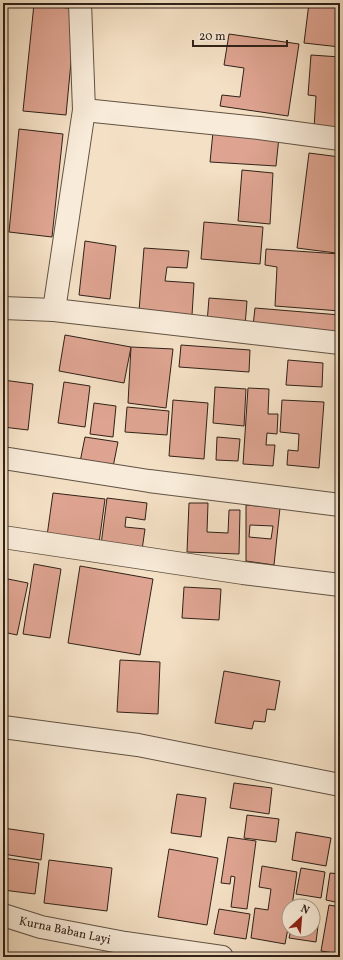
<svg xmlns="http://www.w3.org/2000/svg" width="343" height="960" viewBox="0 0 343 960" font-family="Vollkorn,serif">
  <rect width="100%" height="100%" fill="#f4e0c5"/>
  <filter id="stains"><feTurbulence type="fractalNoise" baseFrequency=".005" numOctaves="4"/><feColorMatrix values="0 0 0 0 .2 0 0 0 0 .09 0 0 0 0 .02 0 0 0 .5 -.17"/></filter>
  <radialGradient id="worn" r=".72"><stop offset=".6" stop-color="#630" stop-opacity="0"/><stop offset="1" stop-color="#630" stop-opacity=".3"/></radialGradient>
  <g fill="#dea491" stroke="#302218" fill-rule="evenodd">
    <polygon points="309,3 340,3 340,47 304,43"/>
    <polygon points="34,4 76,9 66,115 23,111"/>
    <polygon points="3,27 7,28 3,49"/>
    <polygon points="229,34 299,44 288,116 220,106 222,95 240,97 244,68 224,65"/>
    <polygon points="311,55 340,57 340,130 314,128 316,96 308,95"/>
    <polygon points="19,129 63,134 52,237 9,232"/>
    <polygon points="213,132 279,137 276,166 210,162"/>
    <polygon points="309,153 340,157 340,218 336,253 297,248"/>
    <polygon points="242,170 273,173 270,224 238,221"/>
    <polygon points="204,222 263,227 260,264 201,259"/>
    <polygon points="85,241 116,246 110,299 79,295"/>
    <polygon points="144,248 189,251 187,268 167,267 165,281 194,283 192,315 139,311"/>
    <polygon points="266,249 340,254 340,311 275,306 277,267 265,265"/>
    <polygon points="209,298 247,301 245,326 207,323"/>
    <polygon points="255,308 340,315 340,334 253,326"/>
    <polygon points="65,335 131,347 124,383 59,371"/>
    <polygon points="181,345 250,350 249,372 179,367"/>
    <polygon points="131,347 173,349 166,408 128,403"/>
    <polygon points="288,360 323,363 322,387 286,385"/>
    <polygon points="3,380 33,384 28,430 3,427"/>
    <polygon points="64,382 90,386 85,427 58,423"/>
    <polygon points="215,387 246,389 244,426 213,423"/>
    <polygon points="248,388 269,389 268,414 278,414 277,434 267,433 266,445 275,445 273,466 243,464"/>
    <polygon points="173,400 208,403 204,459 169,456"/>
    <polygon points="282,400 324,402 319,468 287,465 288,450 298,451 299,434 280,432"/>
    <polygon points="94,403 116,406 113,437 90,434"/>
    <polygon points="127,407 169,411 167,435 125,432"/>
    <polygon points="85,437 118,442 113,467 80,462"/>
    <polygon points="217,437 240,439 238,461 216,460"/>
    <polygon points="53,493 105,499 99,543 47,536"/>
    <polygon points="107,498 147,503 145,520 126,517 125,527 145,529 142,550 101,545"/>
    <polygon points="189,503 208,503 207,532 228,533 229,510 240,510 239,554 187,552"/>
    <path d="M246 505 280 508 274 565 246 561ZM250 525 273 526 271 539 249 537Z"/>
    <polygon points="34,564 61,569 50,638 23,634"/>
    <polygon points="80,566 153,579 140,655 68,643"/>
    <polygon points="8,579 28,583 17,635 3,632 3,605"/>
    <polygon points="184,587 221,589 219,620 182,618"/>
    <polygon points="120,660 160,662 158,714 117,712"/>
    <polygon points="224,671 280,681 275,710 267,709 265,722 254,721 252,729 215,723"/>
    <polygon points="234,783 272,788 269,814 230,808"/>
    <polygon points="177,794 206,798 201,837 171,833"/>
    <polygon points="247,815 279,819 276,842 244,838"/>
    <polygon points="3,828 44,834 41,860 3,854"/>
    <polygon points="296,832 331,838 326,866 292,860"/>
    <polygon points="228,837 256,841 247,909 231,907 235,877 231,876 230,884 221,883"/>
    <polygon points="169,849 218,858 207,925 158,917"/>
    <polygon points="4,858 39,863 35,894 3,890"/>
    <polygon points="49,860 112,868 107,911 44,903"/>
    <polygon points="262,866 297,872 292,906 289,906 289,923 285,944 251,938 255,908 268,910 271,889 259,887"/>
    <polygon points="301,868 325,872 321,898 296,894"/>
    <polygon points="330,873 340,874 340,903 326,900"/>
    <polygon points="329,905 340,907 340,954 321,951"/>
    <polygon points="219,909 250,914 246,939 214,934"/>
    <polygon points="313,917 319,918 316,942 289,938 291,930 313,930"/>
  </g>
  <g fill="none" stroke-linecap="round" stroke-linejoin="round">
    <g stroke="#615243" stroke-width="24">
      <g id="street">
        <polyline points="84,110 259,128 340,139"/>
        <polyline points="3,308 54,310 340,343"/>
        <polyline points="54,310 84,110 80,3"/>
        <polyline points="3,458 149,481 340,505"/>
        <polyline points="3,537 243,573 340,585"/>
        <polyline points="3,727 138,745 340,785"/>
        <polyline points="3,915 41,927 125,943 222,957"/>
      </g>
    </g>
    <use href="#street" stroke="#f8ebd9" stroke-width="22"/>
  </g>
  <g text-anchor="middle" stroke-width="3.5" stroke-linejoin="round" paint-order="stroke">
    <g font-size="12" fill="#302218" stroke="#f8ebd9">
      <text transform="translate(65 930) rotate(12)" y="4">Kurna Baban Layi</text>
    </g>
  </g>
  <rect width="343" height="960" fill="none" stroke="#f4e0c5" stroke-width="16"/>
  <rect x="4" y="4" width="335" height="952" fill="none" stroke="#302218" stroke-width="2"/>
  <rect x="8" y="8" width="327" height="944" fill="none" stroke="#302218"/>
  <g transform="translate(301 918) rotate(26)"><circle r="19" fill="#f8ebd9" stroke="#a89b8c"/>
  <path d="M0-3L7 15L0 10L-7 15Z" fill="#8f2418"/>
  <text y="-6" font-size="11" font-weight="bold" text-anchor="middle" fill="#302218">N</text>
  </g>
  <path d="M193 40v6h94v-6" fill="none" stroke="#302218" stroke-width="2"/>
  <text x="199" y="40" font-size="12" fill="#302218" stroke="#f8ebd9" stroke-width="3" paint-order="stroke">20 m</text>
  <rect width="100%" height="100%" filter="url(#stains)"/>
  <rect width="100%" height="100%" fill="url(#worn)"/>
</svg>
